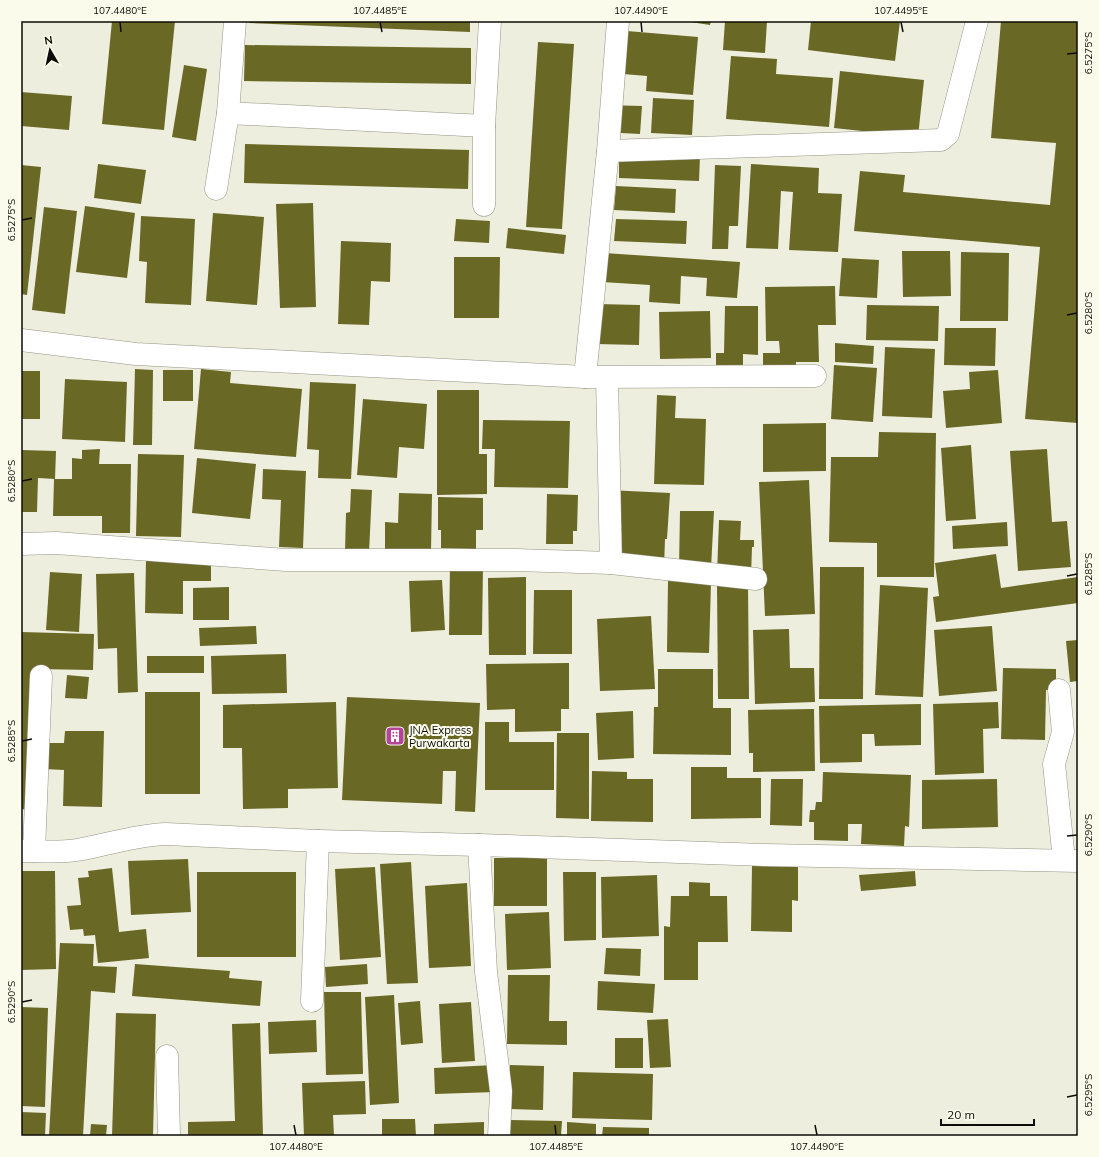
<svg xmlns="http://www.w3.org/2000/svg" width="1099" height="1157" viewBox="0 0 1099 1157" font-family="Mulish,sans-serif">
  <rect width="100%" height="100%" fill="#eeeede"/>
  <g fill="#6a6825">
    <polygon points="112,21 175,21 164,130 102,124"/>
    <polygon points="249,21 470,21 470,32 249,23"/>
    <polygon points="684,21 711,21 710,25"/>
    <polygon points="725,21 767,21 765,53 723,50"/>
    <polygon points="811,21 900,21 895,61 808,50"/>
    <polygon points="1001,21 1078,21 1078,423 1025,419 1040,247 854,231 860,171 905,175 903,192 1050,205 1056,143 991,138"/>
    <polygon points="627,31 698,37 693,95 646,91 647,76 623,74"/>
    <polygon points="538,42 574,44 562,229 526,227"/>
    <polygon points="245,45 471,48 471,84 244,81"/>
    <polygon points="731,56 777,59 776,74 833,78 829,127 726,119"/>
    <polygon points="184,65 207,69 196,141 172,137"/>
    <polygon points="840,71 924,80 918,137 834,128"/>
    <polygon points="21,92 72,96 69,130 21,126"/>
    <polygon points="653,98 694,100 692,135 651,133"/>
    <polygon points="603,105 642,106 640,134 602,132"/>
    <polygon points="245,144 469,150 468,189 244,183"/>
    <polygon points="619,153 700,156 699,181 619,178"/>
    <polygon points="98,164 146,170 141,204 94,198"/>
    <polygon points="751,164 819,168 818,193 842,194 838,252 789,250 793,192 781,191 778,249 746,248"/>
    <polygon points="21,165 41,167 27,295 21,294"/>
    <polygon points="715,165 741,166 738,226 729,226 728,249 712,249"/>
    <polygon points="616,186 676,189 675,213 614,210"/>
    <polygon points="313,203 316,307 280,308 276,204"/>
    <polygon points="85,206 135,213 127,278 76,272"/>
    <polygon points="44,207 77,211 65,314 32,310"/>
    <polygon points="213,213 264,217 257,305 206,301"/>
    <polygon points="141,216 195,219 191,305 145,303 147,262 139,261"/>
    <polygon points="456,219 490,221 489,243 454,241"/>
    <polygon points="616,219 687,221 686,244 614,241"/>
    <polygon points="508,228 566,235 564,254 506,248"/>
    <polygon points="341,241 391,243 390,282 371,281 369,325 338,324"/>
    <polygon points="902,251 950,251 951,296 903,297"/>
    <polygon points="961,252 1009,253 1008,321 960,321"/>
    <polygon points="604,253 740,262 737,298 706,296 707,278 681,276 680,304 649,302 650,285 602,282"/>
    <polygon points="454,257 500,257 499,318 454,318"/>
    <polygon points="842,258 879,260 877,298 839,296"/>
    <polygon points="835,286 836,325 818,325 819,362 796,362 796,370 763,370 763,353 780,353 779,341 766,341 765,287"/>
    <polygon points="597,304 640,305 639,345 596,344"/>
    <polygon points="867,305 939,306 938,341 866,340"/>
    <polygon points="725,306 758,306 758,355 743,354 743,368 716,368 716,353 724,353"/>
    <polygon points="710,311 711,358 660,359 659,312"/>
    <polygon points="945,328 996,328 995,366 944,365"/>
    <polygon points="835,343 874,346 873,364 835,362"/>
    <polygon points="885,347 935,349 932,418 882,416"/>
    <polygon points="834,365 877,368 873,422 831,419"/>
    <polygon points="135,369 153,370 152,445 133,445"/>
    <polygon points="201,369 231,372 230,383 302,389 296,457 194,449"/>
    <rect x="163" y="370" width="30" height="31"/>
    <polygon points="998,370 1002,423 946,428 943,391 970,389 969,372"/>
    <rect x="21" y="371" width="19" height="48"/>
    <polygon points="65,379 127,382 125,442 62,439"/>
    <polygon points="310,382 356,384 351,479 318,478 319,450 307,449"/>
    <polygon points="437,390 479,390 479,454 487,454 487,494 437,495"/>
    <polygon points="657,395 676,396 675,418 706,419 704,485 654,484"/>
    <polygon points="363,399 427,404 424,449 399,447 397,478 357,475"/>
    <polygon points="483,420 570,421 568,488 494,487 495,449 482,449"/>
    <polygon points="826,423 826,471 763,472 763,424"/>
    <polygon points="879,432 936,433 934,577 877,577 877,543 829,542 831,457 878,457"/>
    <polygon points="971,445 976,519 946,521 941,448"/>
    <polygon points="100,449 99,464 131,464 130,533 102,533 102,516 53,516 54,479 72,479 72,458 82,459 82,450"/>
    <polygon points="1047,449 1052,522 1067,521 1071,567 1018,571 1010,451"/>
    <polygon points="21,450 56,451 55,479 38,478 37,512 21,512"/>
    <polygon points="138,454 184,455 181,537 136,536"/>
    <polygon points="197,458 256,464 250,519 192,513"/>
    <polygon points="263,469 306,471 303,548 279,547 281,500 262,499"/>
    <polygon points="809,480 815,614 765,616 759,482"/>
    <polygon points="351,489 372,490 369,553 345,552 346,513 350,512"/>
    <polygon points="608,490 670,493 667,539 665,539 664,568 608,565"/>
    <polygon points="399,493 432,494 431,552 385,551 385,522 398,523"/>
    <polygon points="547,494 578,495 577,531 573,531 573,544 546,544"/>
    <polygon points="438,497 483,498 483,530 476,530 476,549 441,548 441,530 438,530"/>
    <polygon points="680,511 714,511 711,568 679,568"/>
    <polygon points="719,520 741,521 740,540 754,540 754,547 752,547 751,576 717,574"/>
    <polygon points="1007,522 1008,546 953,549 952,526"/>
    <polygon points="996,554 1001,588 1078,577 1078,603 936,622 933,597 939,596 935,563"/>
    <polygon points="146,560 211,561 211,581 183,581 183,614 145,613"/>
    <polygon points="450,564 483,565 482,635 449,635"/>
    <polygon points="820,567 864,567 863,699 819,699"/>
    <polygon points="50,572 82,574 79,632 46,630"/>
    <polygon points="134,573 138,692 118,693 117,648 98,649 96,574"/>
    <polygon points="526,577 526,655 489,655 488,578"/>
    <polygon points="442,580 445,630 411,632 409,581"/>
    <polygon points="668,581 711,582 709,653 667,652"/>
    <polygon points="748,584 749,699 718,699 717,585"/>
    <polygon points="880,585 928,588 923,697 875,695"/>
    <polygon points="229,587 229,620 193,620 193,588"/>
    <polygon points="534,590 572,590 572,654 533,654"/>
    <polygon points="651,616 655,689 600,691 597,619"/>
    <polygon points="256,626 257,644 200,646 199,628"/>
    <polygon points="992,626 997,691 939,696 934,630"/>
    <polygon points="789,629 790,668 814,668 815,702 755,704 753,630"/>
    <polygon points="21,632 94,634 93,670 35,669 31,810 21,809"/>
    <polygon points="1078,640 1078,681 1070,682 1066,641"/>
    <polygon points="286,654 287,693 212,694 211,656"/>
    <rect x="147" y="656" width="57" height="17"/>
    <polygon points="569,663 569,709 561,709 561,731 515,732 515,709 487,710 486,664"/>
    <polygon points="1003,668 1056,669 1056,690 1046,690 1045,740 1001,739"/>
    <polygon points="658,669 713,669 713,708 731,708 731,755 653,754 654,707 658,707"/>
    <polygon points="67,675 89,677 87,699 65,698"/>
    <rect x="145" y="692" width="55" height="102"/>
    <polygon points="347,697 480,703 475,812 455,811 456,771 443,771 442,804 342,800"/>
    <polygon points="336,702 338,788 288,789 288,808 243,809 242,748 223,748 223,705"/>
    <polygon points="998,702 999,728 983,729 984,773 935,775 933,704"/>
    <polygon points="921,704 921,745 875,746 874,734 862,734 862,762 820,763 819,706"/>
    <polygon points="814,709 815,771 753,772 753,753 749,753 748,710"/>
    <polygon points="633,711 634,758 598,760 596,713"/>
    <polygon points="485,722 509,722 509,742 554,742 554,790 485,790"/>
    <polygon points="65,731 104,731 102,807 63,806 64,770 44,769 45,743 64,743"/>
    <polygon points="557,733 589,733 589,819 556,818"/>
    <polygon points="691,767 727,767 727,778 761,778 761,818 691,819"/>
    <polygon points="592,771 627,772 627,779 653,779 653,822 591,821"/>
    <polygon points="823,772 911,775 909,827 905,826 904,846 861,844 862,824 848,824 848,841 814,840 814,822 809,822 810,810 815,810 816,802 822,802"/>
    <polygon points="771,779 803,779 802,826 770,825"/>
    <polygon points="997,779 998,827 922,829 922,780"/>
    <rect x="494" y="858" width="53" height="48"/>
    <polygon points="188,859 191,912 131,915 128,861"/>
    <polygon points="411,862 418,983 387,984 380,864"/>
    <polygon points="752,866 798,867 798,901 792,900 792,932 751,931"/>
    <polygon points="375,867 381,957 340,960 335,869"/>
    <polygon points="112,868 119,932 146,929 149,958 98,963 95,935 84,936 83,929 70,930 67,906 81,905 78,878 89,877 88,871"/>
    <polygon points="21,871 55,871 56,969 21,970"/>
    <polygon points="915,871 916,886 861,891 859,875"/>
    <rect x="197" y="872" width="99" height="85"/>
    <polygon points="563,872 596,872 596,940 564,941"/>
    <polygon points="657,875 659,936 602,938 601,877"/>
    <polygon points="689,882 710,883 710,896 727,896 728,942 698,942 698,980 664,980 664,926 670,927 671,896 689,896"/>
    <polygon points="467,883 471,966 429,968 425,886"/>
    <polygon points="549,912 551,968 507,970 505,914"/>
    <polygon points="60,943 94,944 93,966 117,967 115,993 91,991 83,1136 49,1136"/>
    <polygon points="606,948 641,949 640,976 604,974"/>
    <polygon points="135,964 230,971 229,978 262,981 260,1006 132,996"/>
    <polygon points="367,964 368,984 326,987 325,967"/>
    <polygon points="508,975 550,975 549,1021 567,1021 567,1045 507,1044"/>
    <polygon points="598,981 655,984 653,1013 597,1010"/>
    <polygon points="324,992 361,992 363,1074 326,1075"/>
    <polygon points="394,995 399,1103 370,1105 365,997"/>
    <polygon points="420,1001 423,1043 401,1045 398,1003"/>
    <polygon points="471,1002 475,1061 442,1063 439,1004"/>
    <polygon points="21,1007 48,1008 45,1107 21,1106"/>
    <polygon points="116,1013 156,1014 153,1136 112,1136"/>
    <polygon points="668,1019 671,1067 650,1068 647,1020"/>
    <polygon points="316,1020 317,1052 269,1054 268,1022"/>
    <polygon points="260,1023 263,1136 188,1136 188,1122 235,1121 232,1024"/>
    <rect x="615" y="1038" width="28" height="30"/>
    <polygon points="494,1065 495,1092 435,1094 434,1068"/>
    <polygon points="510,1065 544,1066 543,1110 509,1109"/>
    <polygon points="573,1072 653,1074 652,1120 572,1118"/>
    <polygon points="365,1081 366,1114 333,1115 334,1136 304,1136 302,1083"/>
    <polygon points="21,1112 46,1113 45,1136 21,1136"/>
    <polygon points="382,1119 415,1119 416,1136 382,1136"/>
    <polygon points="510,1120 562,1121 561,1136 510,1136"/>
    <polygon points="484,1122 484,1136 434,1136 434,1124"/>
    <polygon points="567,1122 596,1124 596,1136 567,1136"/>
    <polygon points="91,1124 107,1125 106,1136 90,1136"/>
    <polygon points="603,1127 649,1128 649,1136 602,1136"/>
  </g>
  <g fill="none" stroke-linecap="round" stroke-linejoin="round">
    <g stroke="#949486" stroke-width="23">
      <g id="minor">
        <polyline points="228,113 484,126"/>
        <polyline points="608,151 941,140 948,134 977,21"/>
        <polyline points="216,189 228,113 235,21"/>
        <polyline points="484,205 484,126 490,21"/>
        <polyline points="21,340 136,354 585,377 815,376"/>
        <polyline points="585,377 608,151 618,21"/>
        <polyline points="607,378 611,563"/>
        <polyline points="21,544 56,543 286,560 516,560 611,563 756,579"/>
        <polyline points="1059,690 1063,732 1054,764 1064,860"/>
        <polyline points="479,845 486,972 501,1091 499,1136"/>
        <path d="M21 851C40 851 59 853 77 850 107 845 135 835 166 834L318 841 479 845 765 855 1078 861"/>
        <polyline points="34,851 41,676"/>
        <polyline points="312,1001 318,841"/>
        <polyline points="167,1056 169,1136"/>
      </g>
    </g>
    <use href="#minor" stroke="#fff" stroke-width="22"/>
  </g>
  <path fill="none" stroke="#0d0c08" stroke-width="1.5" d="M120 22 121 32M380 22 382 32M641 22 642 32M901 22 903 32M1067 54 1077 53M22 220 32 218M1067 315 1077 313M22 481 32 479M1067 576 1077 574M22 741 32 739M1067 836 1077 835M22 1002 32 1000M1067 1097 1077 1095M294 1125 296 1135M555 1125 556 1135M815 1125 817 1135"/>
  <defs>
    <g id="building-square" transform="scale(1)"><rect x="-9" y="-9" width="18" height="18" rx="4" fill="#b6429a" stroke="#fbfbeb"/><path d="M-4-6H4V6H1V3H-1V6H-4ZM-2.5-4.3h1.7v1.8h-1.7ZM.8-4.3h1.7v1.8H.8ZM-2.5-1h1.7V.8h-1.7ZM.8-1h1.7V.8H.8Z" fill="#fff"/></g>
  </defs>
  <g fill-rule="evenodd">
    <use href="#building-square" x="395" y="736"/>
  </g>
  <g text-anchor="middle" stroke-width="4" stroke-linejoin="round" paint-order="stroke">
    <g font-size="11" fill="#0d0c08" stroke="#fbfbeb" text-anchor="start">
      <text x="409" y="734">JNA Express<tspan x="409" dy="13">Purwakarta</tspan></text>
    </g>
  </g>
  <rect width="1099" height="1157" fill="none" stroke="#fbfbeb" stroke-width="44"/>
  <g transform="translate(50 50) rotate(351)" stroke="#fbfbeb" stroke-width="3" paint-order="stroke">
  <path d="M0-3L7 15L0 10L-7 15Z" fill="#0d0c08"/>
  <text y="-6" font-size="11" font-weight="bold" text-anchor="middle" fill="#0d0c08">N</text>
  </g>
  <path d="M941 1119v6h93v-6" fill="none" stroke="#0d0c08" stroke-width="2"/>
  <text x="947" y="1119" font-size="12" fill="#0d0c08" stroke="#fbfbeb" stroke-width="3" paint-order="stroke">20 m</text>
  <rect x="22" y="22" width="1055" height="1113" fill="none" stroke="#0d0c08" stroke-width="1.5"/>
  <g font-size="10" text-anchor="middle" fill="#0d0c08">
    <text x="120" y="14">107.4480°E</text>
    <text x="380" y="14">107.4485°E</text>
    <text x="641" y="14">107.4490°E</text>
    <text x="901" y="14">107.4495°E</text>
    <text transform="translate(1088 53) rotate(-90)" y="4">6.5275°S</text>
    <text transform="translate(11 220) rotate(-90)" y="4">6.5275°S</text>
    <text transform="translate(1088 313) rotate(-90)" y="4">6.5280°S</text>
    <text transform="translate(11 481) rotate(-90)" y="4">6.5280°S</text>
    <text transform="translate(1088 574) rotate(-90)" y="4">6.5285°S</text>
    <text transform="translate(11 741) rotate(-90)" y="4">6.5285°S</text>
    <text transform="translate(1088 835) rotate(-90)" y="4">6.5290°S</text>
    <text transform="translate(11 1002) rotate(-90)" y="4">6.5290°S</text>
    <text transform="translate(1088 1095) rotate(-90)" y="4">6.5295°S</text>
    <text x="296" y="1150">107.4480°E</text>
    <text x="556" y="1150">107.4485°E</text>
    <text x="817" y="1150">107.4490°E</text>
  </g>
</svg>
